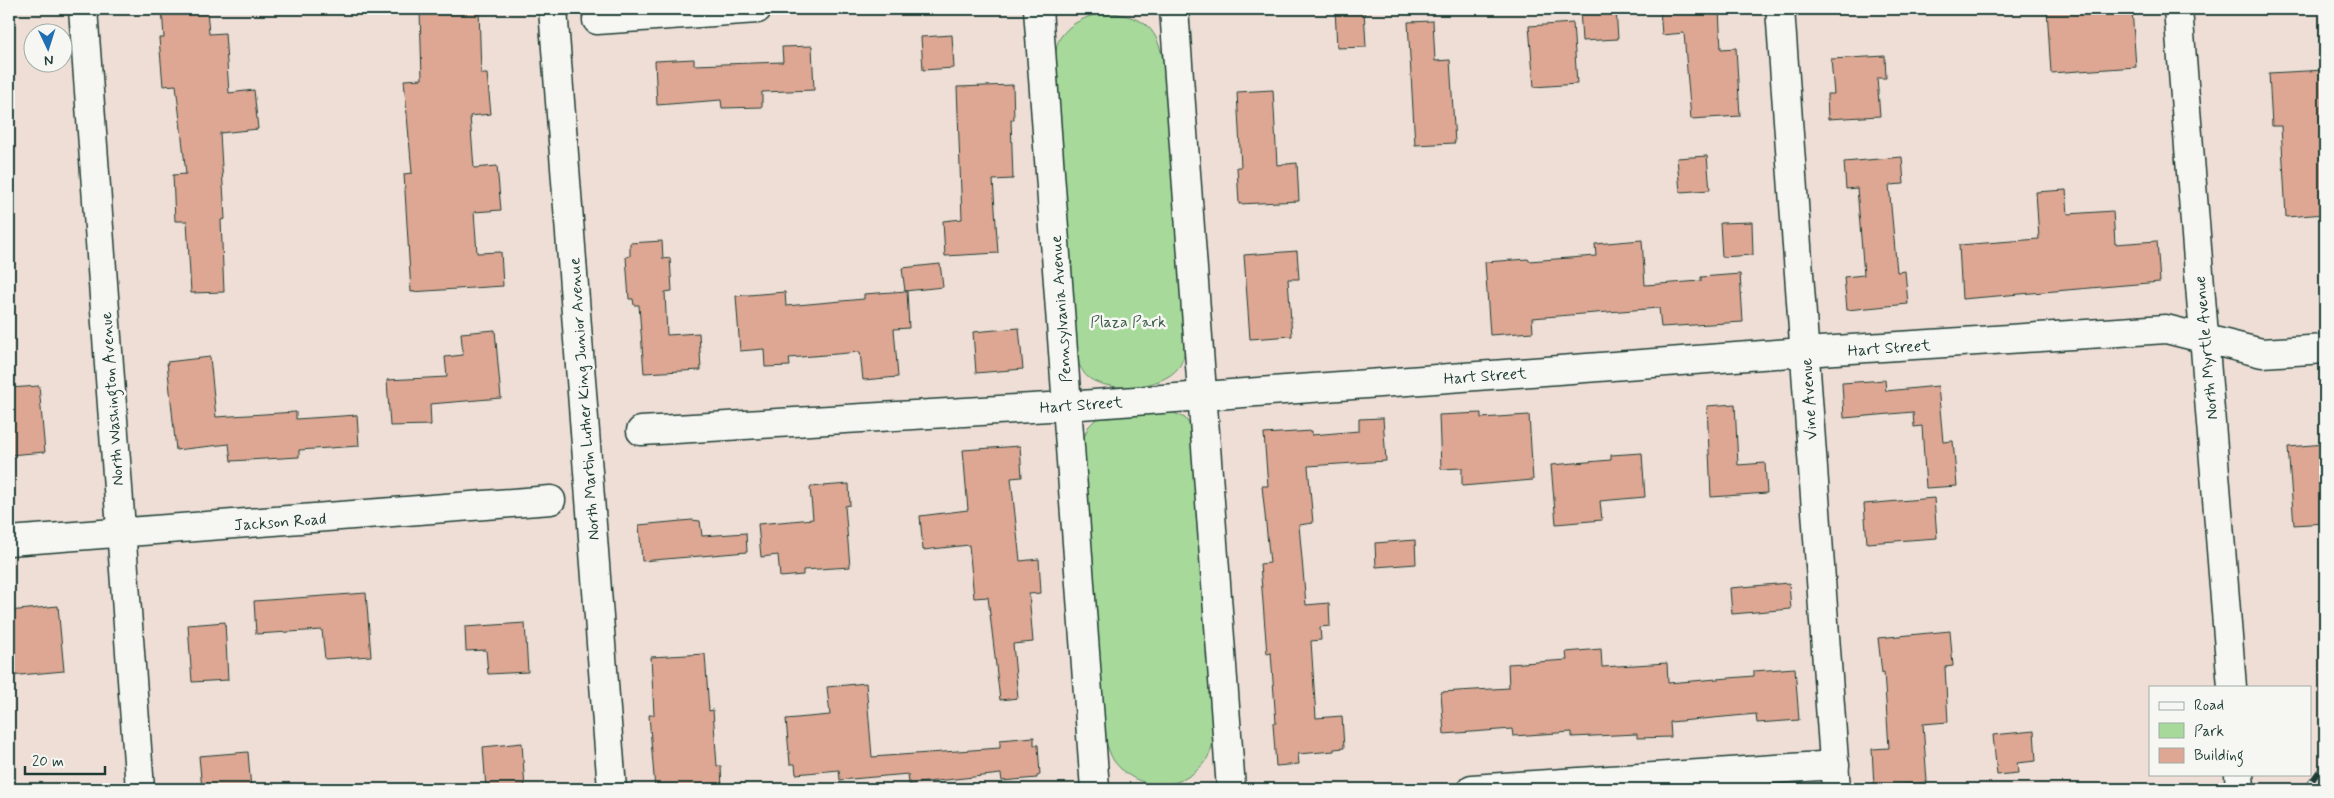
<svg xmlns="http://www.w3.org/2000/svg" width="2334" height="798" viewBox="0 0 2334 798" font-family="Mynerve,sans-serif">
  <rect width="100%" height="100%" fill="#eeded6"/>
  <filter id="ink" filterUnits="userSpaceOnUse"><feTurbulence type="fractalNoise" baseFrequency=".02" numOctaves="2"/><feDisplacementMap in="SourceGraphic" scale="10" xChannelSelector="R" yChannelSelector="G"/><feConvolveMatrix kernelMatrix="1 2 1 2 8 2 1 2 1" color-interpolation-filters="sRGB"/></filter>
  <g filter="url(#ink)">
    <g fill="#a6d99a" stroke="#628b67">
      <path d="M1105 12C1154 18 1157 31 1167 76L1188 343C1185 351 1183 362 1178 368 1162 389 1109 393 1089 378 1084 375 1081 367 1077 362L1054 61C1056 54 1056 44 1060 38 1070 22 1088 16 1105 12Z"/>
      <path d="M1172 412 1185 418 1193 430 1214 731C1213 741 1212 752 1206 760 1183 793 1137 792 1114 761 1110 755 1108 747 1105 740L1082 443 1088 427 1099 416Z"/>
    </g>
    <g fill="#dda793" stroke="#1f3d34">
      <polygon points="162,9 207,9 209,34 225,33 229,93 254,90 258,129 220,133 225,219 221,220 224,292 191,293 187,221 175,221 173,175 186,174 176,85 163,86 159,38 164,38"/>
      <polygon points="479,9 481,74 487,74 491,114 470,116 474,168 497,166 501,210 474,212 477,253 501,252 503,286 411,292 404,174 412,173 404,80 422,79 420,10"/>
      <polygon points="1335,9 1364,9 1366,47 1337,48"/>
      <polygon points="1580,9 1616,9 1618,39 1582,41"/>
      <polygon points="1660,9 1719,9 1721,49 1736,48 1740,116 1691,119 1684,33 1662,35"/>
      <polygon points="2047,9 2132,9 2136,67 2051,73"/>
      <polygon points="1433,21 1435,61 1450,60 1455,143 1415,145 1408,22"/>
      <polygon points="1573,23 1577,84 1534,87 1529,26"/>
      <polygon points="952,35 954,68 923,70 921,37"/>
      <polygon points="812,46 814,90 762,92 762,107 722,108 721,100 657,105 655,61 694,59 694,65 783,62 782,47"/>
      <polygon points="1885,56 1886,78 1877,78 1880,116 1828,119 1827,94 1834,94 1831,59"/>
      <polygon points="2325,70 2325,214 2286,217 2281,126 2272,126 2269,73"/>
      <polygon points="1013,85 1014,120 1011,120 1013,179 993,180 998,253 945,256 943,221 962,219 957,87"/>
      <polygon points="1273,90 1277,165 1297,163 1299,201 1239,204 1237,167 1241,167 1237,92"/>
      <polygon points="1707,156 1710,190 1680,192 1677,158"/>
      <polygon points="1902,157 1904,184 1889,185 1897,272 1905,271 1908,304 1847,310 1844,277 1864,275 1857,188 1846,189 1844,162"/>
      <polygon points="2066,190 2068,214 2113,211 2115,244 2157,241 2160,282 1962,299 1959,245 2039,239 2036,192"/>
      <polygon points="1752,222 1753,255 1722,257 1720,223"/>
      <polygon points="1642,240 1645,285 1701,281 1701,277 1740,274 1743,322 1661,327 1659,308 1532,318 1533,332 1490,335 1485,262 1528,259 1529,261 1596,256 1595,244"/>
      <polygon points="662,241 663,259 670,258 672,291 665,292 667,335 699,333 701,370 644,373 639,305 634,305 633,299 629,299 626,257 630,256 630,243"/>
      <polygon points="1297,251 1299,279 1288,279 1292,336 1250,339 1244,255"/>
      <polygon points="940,264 943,287 905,291 902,268"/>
      <polygon points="907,291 909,328 894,329 898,377 863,380 860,352 789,358 790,366 765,367 764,349 740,351 736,296 785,292 786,306 864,299 864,294"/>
      <polygon points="1019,328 1023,369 976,373 973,332"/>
      <polygon points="495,330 501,398 430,404 431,425 390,426 387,380 447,377 445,357 463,355 461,333"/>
      <polygon points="210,357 216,417 296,412 296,419 357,415 359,446 299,450 299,457 231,461 229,444 176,450 167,362"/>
      <polygon points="1885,380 1886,391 1938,386 1943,442 1953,441 1957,486 1926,488 1922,426 1914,427 1913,412 1844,418 1842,383"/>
      <polygon points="39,386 45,452 9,455 9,388"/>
      <polygon points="1735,404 1738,465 1765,463 1767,493 1711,497 1707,406"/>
      <polygon points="1481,413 1481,418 1529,415 1533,480 1462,486 1462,468 1441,469 1439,415"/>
      <polygon points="1383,418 1386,461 1308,466 1313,523 1299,525 1306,605 1329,603 1330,626 1320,627 1321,640 1311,641 1316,718 1342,716 1344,748 1334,749 1334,751 1298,754 1299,764 1276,766 1273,723 1276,723 1271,653 1267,654 1260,564 1270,563 1262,486 1268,486 1264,434 1312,431 1312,435 1359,431 1359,419"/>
      <polygon points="2325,444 2325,523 2294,525 2288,447"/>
      <polygon points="1020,446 1022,477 1011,478 1020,561 1039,559 1041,593 1029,594 1033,642 1013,644 1018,698 1000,700 988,597 974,598 969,545 923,550 920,516 968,510 963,450"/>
      <polygon points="1642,453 1645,497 1600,501 1602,520 1556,524 1551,465 1611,460 1611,455"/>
      <polygon points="849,484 850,505 845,506 850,567 803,570 803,575 780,577 778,555 761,557 758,524 813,519 810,487"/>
      <polygon points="1934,498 1937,538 1867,543 1864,504"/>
      <polygon points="692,520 700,521 702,536 746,533 747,552 642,561 639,525"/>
      <polygon points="1415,540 1416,564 1376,567 1375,543"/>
      <polygon points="1789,583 1791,609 1732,614 1730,588"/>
      <polygon points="366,593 371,656 325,659 322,630 256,634 254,601"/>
      <polygon points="58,606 64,671 9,676 9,611"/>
      <polygon points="225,622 228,680 192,682 188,625"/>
      <polygon points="525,623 528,672 488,674 486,650 466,651 465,627"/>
      <polygon points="1950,631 1953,666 1945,667 1948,722 1923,724 1927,782 1874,787 1872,749 1889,748 1884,672 1882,673 1878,638"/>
      <polygon points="1601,649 1602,667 1667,663 1668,683 1754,676 1754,671 1795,668 1799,720 1757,723 1756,714 1670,722 1671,737 1637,738 1637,734 1572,737 1572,732 1513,736 1512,729 1444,734 1441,692 1509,688 1508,664 1567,660 1566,652"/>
      <polygon points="705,654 709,711 713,710 717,766 721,766 722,789 655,789 649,715 654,715 651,657"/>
      <polygon points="866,683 872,757 1000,748 1000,740 1034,737 1034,745 1038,745 1040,775 1037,776 1037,778 1002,781 1001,774 909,784 908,774 840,780 839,770 796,774 795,764 790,764 786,719 830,715 827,687"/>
      <polygon points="2034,731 2036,761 2017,763 2018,773 1997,775 1993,735"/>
      <polygon points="522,743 525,789 486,789 483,747"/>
      <polygon points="248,752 251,789 202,789 199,756"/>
    </g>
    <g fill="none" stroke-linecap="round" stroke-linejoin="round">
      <g stroke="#1f3d34" stroke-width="31">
        <g id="minor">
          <polyline points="83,9 140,789"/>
          <polyline points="1038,9 1095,789"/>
          <polyline points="1174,9 1231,789"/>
          <polyline points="1780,9 1836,789"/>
          <polyline points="597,20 757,9"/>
          <polyline points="641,431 1067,406 1804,352 2166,329 2262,353 2325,349"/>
          <polyline points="9,541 551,500"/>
          <polyline points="1472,789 1835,765"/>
        </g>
      </g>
      <g stroke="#1f3d34" stroke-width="31">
        <polyline id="tertiary" points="553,9 612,789"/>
      </g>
      <g stroke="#1f3d34" stroke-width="31">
        <g id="secondary">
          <polyline points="2178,9 2232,687"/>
          <polyline points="2239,774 2240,789"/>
        </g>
      </g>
      <use href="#minor" stroke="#f6f6f2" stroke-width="28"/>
      <use href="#tertiary" stroke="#f6f6f2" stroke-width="28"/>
      <use href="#secondary" stroke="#f6f6f2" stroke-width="28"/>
      <g stroke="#1f3d34" stroke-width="5.5">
        <polyline id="rail" points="2306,789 2325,763"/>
      </g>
      <use href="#rail" stroke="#f6f6f2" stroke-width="4" stroke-dasharray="11" stroke-linecap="butt"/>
    </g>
  </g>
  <g text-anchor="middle" stroke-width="5" stroke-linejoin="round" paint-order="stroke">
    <g font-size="16" fill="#1f3d34" stroke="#f6f6f2">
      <text transform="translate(1060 309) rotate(-94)" y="6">Pennsylvania Avenue</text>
      <text transform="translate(1889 347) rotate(-4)" y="6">Hart Street</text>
      <text transform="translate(2205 348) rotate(-95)" y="6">North Myrtle Avenue</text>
      <text transform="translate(1485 375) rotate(-4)" y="6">Hart Street</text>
      <text transform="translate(111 399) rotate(-94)" y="6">North Washington Avenue</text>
      <text transform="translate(583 399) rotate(-94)" y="6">North Martin Luther King Junior Avenue</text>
      <text transform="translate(1808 399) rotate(-94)" y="6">Vine Avenue</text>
      <text transform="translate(1081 404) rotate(-4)" y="6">Hart Street</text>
      <text transform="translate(280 521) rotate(-4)" y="6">Jackson Road</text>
    </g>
    <g font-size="16" fill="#3a5c48" stroke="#f6f6f2">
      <text x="1128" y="327">Plaza Park</text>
    </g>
  </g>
  <rect width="2334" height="798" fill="none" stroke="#f6f6f2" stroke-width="30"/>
  <rect x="15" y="15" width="2304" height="768" fill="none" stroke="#1f3d34" stroke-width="2" filter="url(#ink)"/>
  <rect x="2149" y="686" width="162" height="90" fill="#f6f6f2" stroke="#a0aca6"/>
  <rect x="2159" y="702" width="25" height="8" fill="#f6f6f2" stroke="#a0aca6"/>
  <text x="2194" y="710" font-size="15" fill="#1f3d34">Road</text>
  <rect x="2159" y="723" width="25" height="15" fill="#a6d99a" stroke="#a0aca6"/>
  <text x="2194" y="736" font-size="15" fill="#1f3d34">Park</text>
  <rect x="2159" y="748" width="25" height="15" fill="#dda793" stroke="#a0aca6"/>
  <text x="2194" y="760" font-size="15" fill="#1f3d34">Building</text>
  <g transform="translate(48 48) rotate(176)"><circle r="24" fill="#f6f6f2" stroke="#a0aca6"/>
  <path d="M0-4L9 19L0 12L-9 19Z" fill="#1f6fb2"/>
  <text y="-8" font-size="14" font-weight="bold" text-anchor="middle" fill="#1f3d34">N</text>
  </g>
  <path d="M25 766v8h80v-8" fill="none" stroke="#1f3d34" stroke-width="2.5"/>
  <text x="32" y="766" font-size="15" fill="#1f3d34" stroke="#f6f6f2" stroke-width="4" paint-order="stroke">20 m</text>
</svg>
